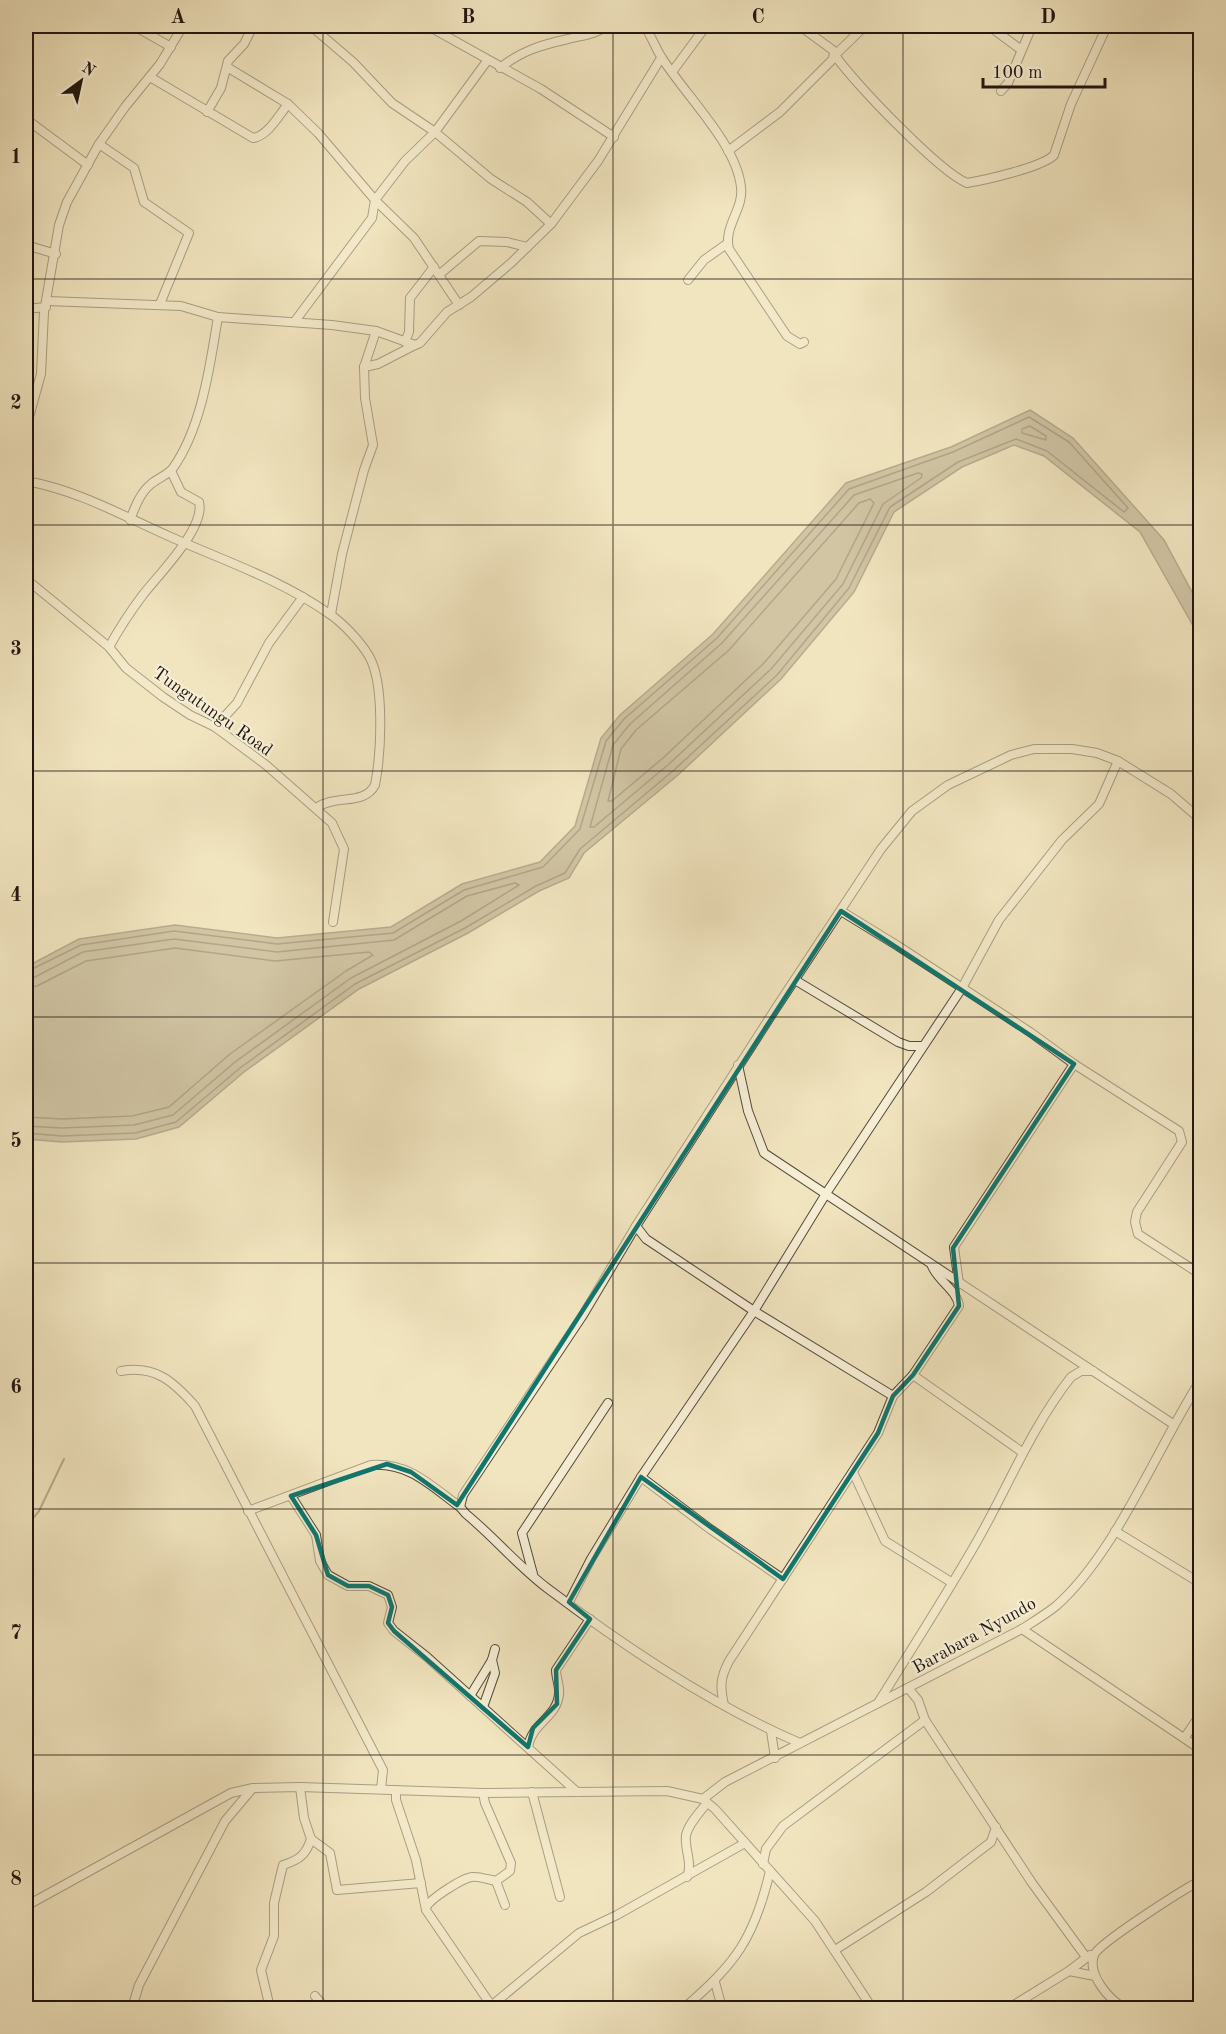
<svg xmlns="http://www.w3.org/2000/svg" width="1226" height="2034" viewBox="0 0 1226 2034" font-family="'Old Standard TT',serif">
  <rect width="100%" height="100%" fill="#f1e5bf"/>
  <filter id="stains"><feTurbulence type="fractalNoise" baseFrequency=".00333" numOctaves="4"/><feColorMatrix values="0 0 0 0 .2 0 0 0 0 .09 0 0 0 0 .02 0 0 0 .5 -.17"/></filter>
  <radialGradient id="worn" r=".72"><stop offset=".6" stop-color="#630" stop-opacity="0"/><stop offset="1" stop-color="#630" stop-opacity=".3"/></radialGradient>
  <polygon fill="#aa9e84" stroke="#736756" stroke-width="1.5" points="1030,410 1073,438 1164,540 1200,607 1200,638 1140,532 1044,456 1014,445 962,467 894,512 854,592 781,679 678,775 584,853 569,878 539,891 468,933 359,989 244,1072 179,1127 136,1139 62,1142 26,1139 26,967 79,939 175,925 277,938 391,927 462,884 540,862 575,826 601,738 620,715 713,634 846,483 951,447"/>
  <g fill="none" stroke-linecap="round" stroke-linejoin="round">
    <g stroke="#655a4a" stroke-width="1.5">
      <polygon points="1030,426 1046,436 1046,440 1022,433 1022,429"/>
      <polygon points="918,473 922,474 921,478 883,504 843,584 771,669 669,764 594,827 590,827 613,745 630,724 722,643 854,495"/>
      <polygon points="870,499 874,503 836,579 764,663 663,758 612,801 608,801 621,749 636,730 729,650 859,503"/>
      <polyline points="26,972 81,945 174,931 277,944 393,933 464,890 543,867 580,829 606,741 624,719 717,638 849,489 953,452 1029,417 1069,442 1128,508 1124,512 1047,451 1016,439 958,462 890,507 849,588 777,675 674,770 580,849 565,873 536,886 465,928 355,984 240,1068 176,1122 135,1133 62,1136 26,1133"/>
      <polyline points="26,979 33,978 83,952 174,939 277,952 394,940 467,896 515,883 519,885 461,921 351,978 235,1062 173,1115 134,1125 62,1128 26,1126"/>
      <polyline points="26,988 37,986 86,961 175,948 275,961 369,952 373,955 346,971 230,1054 169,1107 132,1116 62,1119 26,1117"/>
    </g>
    <polyline stroke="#736756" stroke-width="2" points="26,1527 39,1511 64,1459"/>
    <g stroke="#54493c" stroke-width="10">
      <g id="street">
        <polyline points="134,26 171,47"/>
        <polyline points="311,26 353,62 392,103 435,132 491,179 527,202 551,224"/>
        <polyline points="428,26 541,89 614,137"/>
        <path d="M644 26C652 36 655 48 662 58 685 95 736 143 741 187 744 209 723 227 729 249L787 336 800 344 804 342"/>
        <path d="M865 26 835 55C852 81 941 173 967 183 985 180 1043 167 1054 155L1071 104 1107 26"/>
        <polyline points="989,26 1020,49"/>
        <polyline points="227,67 288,104 318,133 375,200 372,218 295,321"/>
        <path d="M500 68C521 51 541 45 568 39 583 35 594 35 607 26"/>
        <polyline points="672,72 706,26"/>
        <path d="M150 77 253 138C268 136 279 115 288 104"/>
        <polyline points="1001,91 1008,83 1032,26"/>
        <polyline points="207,112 221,88 228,61 244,44 253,26"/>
        <polyline points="26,119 88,165"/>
        <polyline points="99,144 134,168 144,202 189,233 160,304"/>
        <polyline points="728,151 780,112 833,59 834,51 800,26"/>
        <polyline points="26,245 56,254"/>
        <polyline points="440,274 479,241 507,242 527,247"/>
        <polyline points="688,280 704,260 728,243"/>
        <polyline points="47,301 181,306 218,317 332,325 376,331 415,345 420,343 447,312 471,297 511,263 551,224 598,161 661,58"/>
        <polyline points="459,305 414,238 375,200 405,161 435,132 487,61"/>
        <polyline points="26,309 46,307"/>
        <polyline points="405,342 409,332 410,298 434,267"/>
        <polyline points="364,367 378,364 415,345"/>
        <polyline points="26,428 41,374 44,312 59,225 67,202 99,144 125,107 160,64 183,26"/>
        <path d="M26 481C78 490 125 517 173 538 225 561 281 580 328 613 342 622 360 641 369 656 385 684 381 754 375 785 364 806 336 794 316 808"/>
        <path d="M130 520C135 507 140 493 151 484 158 478 168 475 173 468 202 427 210 365 218 317"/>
        <polyline points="26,579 109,647 126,668 163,697 190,715 215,727 266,765 332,823 344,849 333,922"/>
        <polyline points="331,614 342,554 364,470 373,445 365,398 364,367 376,331"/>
        <path d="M109 647C119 629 130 612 142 596 157 576 206 528 199 502L181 492 171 471"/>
        <polyline points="215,727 237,703 269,643 303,597"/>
        <polyline points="841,911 898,946 1030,1032 1074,1064 1179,1131 1182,1142 1137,1212 1135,1222 1138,1234 1200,1274"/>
        <polyline points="795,980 898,1042 909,1046 922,1046"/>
        <polyline points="738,1065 748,1111 764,1153 1173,1424"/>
        <polyline points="636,1226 646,1239 754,1311 893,1396"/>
        <polyline points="959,1284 954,1247 1074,1064"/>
        <path d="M121 1371C155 1365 173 1381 195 1406L383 1770 381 1789"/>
        <polyline points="913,1375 1022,1452"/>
        <polyline points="853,1472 885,1541 951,1582"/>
        <polyline points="641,1477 710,1529 783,1579"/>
        <polyline points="291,1496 316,1535 320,1561 328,1575 348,1586 369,1586 388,1595 392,1607 388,1623 394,1631 427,1657 577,1792"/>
        <path d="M248 1511 371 1465C409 1462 431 1486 460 1507"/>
        <polyline points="1115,1531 1200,1583"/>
        <polyline points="533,1574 522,1533 608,1403"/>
        <polyline points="569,1602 591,1559 641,1477 754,1311 827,1192 962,988 999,920 1062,840 1099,804 1118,761"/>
        <polyline points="1022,1629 1200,1749"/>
        <polyline points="908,1688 918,1700 925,1720 1032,1883 1086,1957"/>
        <polyline points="470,1696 492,1660 495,1649"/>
        <path d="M878 1703C911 1650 945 1597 976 1543 1008 1487 1031 1428 1071 1377L1081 1371H1093"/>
        <path d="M724 1705C720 1687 720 1678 729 1661L878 1433 893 1396 913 1375 959 1306C957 1290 938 1281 932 1266"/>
        <polyline points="483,1707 495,1673 492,1660"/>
        <polyline points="771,1731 775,1758"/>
        <polyline points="1185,1737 1200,1715"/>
        <path d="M800 1743C715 1707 621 1644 547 1588 518 1566 494 1537 466 1514L460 1507 463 1495 583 1315 636 1226 776 1008 881 849 912 811 948 785 1011 755 1034 749H1072L1097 753 1118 761 1171 794 1200 819"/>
        <path d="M528 1747C532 1722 557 1718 559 1694 560 1686 556 1678 556 1670L590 1619"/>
        <polyline points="300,1787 304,1818 311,1839 330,1853 337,1890 421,1883"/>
        <polyline points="396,1790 396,1800 416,1860 426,1910 493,2008"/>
        <polyline points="532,1792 560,1897"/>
        <polyline points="483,1793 485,1803 511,1863 510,1871 496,1881 505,1905"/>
        <path d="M703 1799 725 1782 1022 1629C1033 1622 1046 1614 1056 1606 1116 1553 1156 1450 1200 1381"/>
        <polyline points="763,1864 766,1849 783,1826 925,1720"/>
        <path d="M687 1877C693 1863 684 1849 686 1835 689 1823 700 1812 707 1803"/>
        <polyline points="26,1906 231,1793 253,1788 300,1787 483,1793 667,1791 703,1799 715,1809 815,1921 872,2008"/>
        <path d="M426 1908C429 1899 463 1878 472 1877 479 1876 489 1880 496 1881"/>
        <polyline points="835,1950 926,1892 991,1842 996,1827"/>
        <polyline points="1069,1971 1095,1976"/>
        <polyline points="715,1982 722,2008"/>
        <polyline points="315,1996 325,2008"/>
        <polyline points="491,2006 579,1933 617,1915 745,1843"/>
        <polyline points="96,2008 131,2005"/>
        <polyline points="132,2008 139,1985 225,1821 252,1789"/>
        <path d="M270 2008 261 1970 274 1936V1903L283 1865C299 1860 306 1855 311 1839"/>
        <path d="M684 2008C736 1963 754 1939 770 1871"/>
        <polyline points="1009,2008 1069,1971 1090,1955"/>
        <path d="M1124 2008C1109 1999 1087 1975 1094 1955 1099 1943 1184 1889 1200 1881"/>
      </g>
    </g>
    <use href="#street" stroke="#f6eed5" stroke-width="8"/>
  </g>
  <path d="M0 0H1226V2034H0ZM841 911 1074 1064 953 1248 959 1306 913 1375 893 1396 878 1433 783 1579 641 1477 569 1602 590 1619 556 1670 557 1704 533 1728 528 1747 394 1631 388 1623 392 1607 388 1595 369 1586H348L328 1575 316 1535 291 1496 387 1464 411 1472 457 1505Z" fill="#f1e5bf" fill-opacity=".55" fill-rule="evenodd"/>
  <path fill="none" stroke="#0f766e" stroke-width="4.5" stroke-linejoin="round" d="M841 911 1074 1064 953 1248 959 1306 913 1375 893 1396 878 1433 783 1579 641 1477 569 1602 590 1619 556 1670 557 1704 533 1728 528 1747 394 1631 388 1623 392 1607 388 1595 369 1586H348L328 1575 316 1535 291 1496 387 1464 411 1472 457 1505Z"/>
  <path fill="none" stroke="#201510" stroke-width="1.5" stroke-opacity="0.55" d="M323 26V2008M613 26V2008M903 26V2008M26 279H1200M26 525H1200M26 771H1200M26 1017H1200M26 1263H1200M26 1509H1200M26 1755H1200"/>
  <g text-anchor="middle" stroke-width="4.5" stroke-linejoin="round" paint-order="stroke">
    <g font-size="18" fill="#201510" stroke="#f6eed5">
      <text transform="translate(213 711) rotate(35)" y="6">Tungutungu Road</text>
      <text transform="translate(974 1635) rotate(-29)" y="6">Barabara Nyundo</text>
    </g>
  </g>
  <rect width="1226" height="2034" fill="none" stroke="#f1e5bf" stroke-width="66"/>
  <g transform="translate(81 81) rotate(33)" stroke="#f6eed5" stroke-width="4.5" paint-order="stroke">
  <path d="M0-4.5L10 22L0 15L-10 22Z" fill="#201510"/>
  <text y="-9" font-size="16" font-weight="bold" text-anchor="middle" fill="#201510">N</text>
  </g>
  <path d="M983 78v9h122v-9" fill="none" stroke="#201510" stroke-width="3"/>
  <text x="992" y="78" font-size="18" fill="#201510" stroke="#f6eed5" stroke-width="4.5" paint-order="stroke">100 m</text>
  <rect x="33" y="33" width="1160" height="1968" fill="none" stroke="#201510" stroke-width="2"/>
  <g font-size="20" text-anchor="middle" font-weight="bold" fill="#201510">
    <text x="178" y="23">A</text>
    <text x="468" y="23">B</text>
    <text x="758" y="23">C</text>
    <text x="1048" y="23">D</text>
    <text x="16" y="163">1</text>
    <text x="16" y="409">2</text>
    <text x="16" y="655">3</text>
    <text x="16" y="901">4</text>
    <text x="16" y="1147">5</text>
    <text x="16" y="1393">6</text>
    <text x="16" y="1639">7</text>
    <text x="16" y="1885">8</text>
  </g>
  <rect width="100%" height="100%" filter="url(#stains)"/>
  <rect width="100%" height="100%" fill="url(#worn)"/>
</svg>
